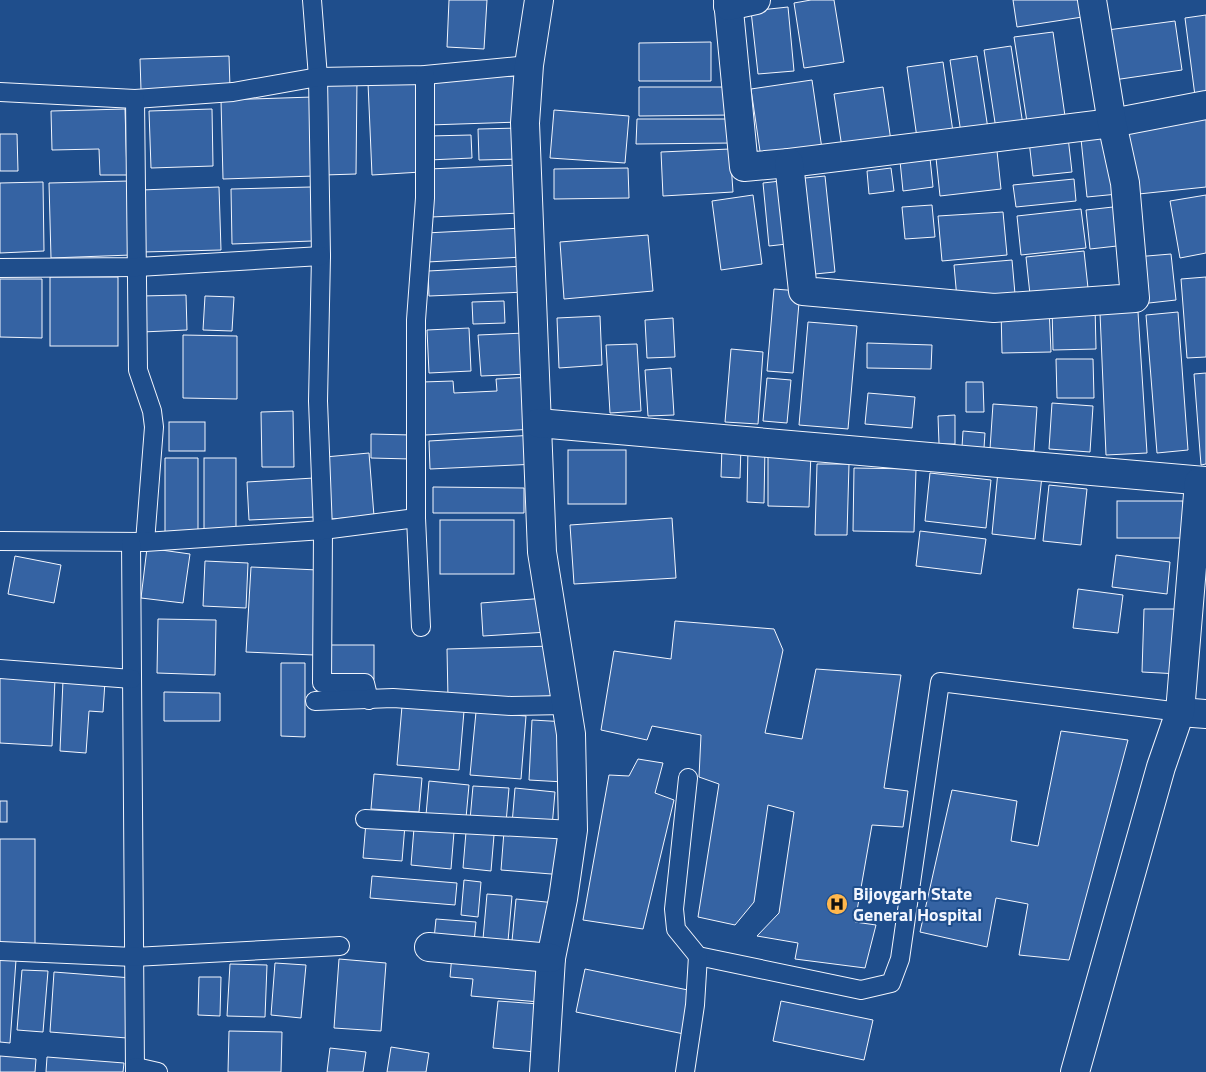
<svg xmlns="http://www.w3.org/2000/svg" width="1206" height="1072" viewBox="0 0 1206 1072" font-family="'Titillium Web',sans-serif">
  <rect width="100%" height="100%" fill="#1f4e8c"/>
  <g fill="#3563a3" stroke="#f2f6ff">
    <polygon points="449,0 487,0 484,49 447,47"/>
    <polygon points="811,0 834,0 844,62 804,68 794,3"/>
    <polygon points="1013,0 1087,0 1089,16 1017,27"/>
    <polygon points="788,7 794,71 758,74 751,11"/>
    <polygon points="1206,15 1206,95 1195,96 1185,18"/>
    <polygon points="1175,21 1182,70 1107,81 1100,31"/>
    <polygon points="1053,32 1065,116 1027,122 1014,37"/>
    <polygon points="711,42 711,81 639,81 639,43"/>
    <polygon points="1011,46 1023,125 996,129 984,50"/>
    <polygon points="229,56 230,88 141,90 140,59"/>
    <polygon points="977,56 988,129 961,133 950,60"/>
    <polygon points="943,62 953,132 917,138 907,67"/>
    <polygon points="519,76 520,122 429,125 428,79"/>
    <polygon points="357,79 356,174 324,175 324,80"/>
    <polygon points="812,80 822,149 761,158 751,89"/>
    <polygon points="417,81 421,172 372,175 368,83"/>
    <polygon points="639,87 731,87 732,115 639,116"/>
    <polygon points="883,87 891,141 842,148 834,94"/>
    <polygon points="313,97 315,176 223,179 221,100"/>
    <polygon points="125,109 127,175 100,175 99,149 52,150 51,111"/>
    <polygon points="212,109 213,166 151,168 149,111"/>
    <polygon points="554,110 629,116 625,163 550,158"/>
    <polygon points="1206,118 1206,187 1129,195 1122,127"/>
    <polygon points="637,119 733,119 733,143 636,144"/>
    <polygon points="520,128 521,159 479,160 478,129"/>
    <polygon points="0,134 17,134 18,171 0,171"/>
    <polygon points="471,135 472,158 429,160 429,136"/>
    <polygon points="1112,136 1118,194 1087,197 1081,139"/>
    <polygon points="1068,137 1072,172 1033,176 1029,141"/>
    <polygon points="730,149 733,192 663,196 661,152"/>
    <polygon points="997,151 1001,189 940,196 936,158"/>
    <polygon points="930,158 933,187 903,191 900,161"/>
    <polygon points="519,165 521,213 431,217 429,169"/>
    <polygon points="628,168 629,198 554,199 554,169"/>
    <polygon points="891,168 894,191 869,194 867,171"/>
    <polygon points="825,176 835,272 805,275 795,179"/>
    <polygon points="1074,179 1076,201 1016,207 1013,185"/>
    <polygon points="789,180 796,243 769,246 763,183"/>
    <polygon points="129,181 131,255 51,258 49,183"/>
    <polygon points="43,182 44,251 0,253 0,183"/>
    <polygon points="219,187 221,250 143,252 141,190"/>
    <polygon points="311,187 312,241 232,244 231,189"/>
    <polygon points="753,195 762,264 721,270 712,201"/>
    <polygon points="1206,195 1206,253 1180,258 1170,201"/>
    <polygon points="932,205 935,237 905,239 902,207"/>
    <polygon points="1122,206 1126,245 1090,249 1086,210"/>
    <polygon points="1081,209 1086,248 1021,255 1017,216"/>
    <polygon points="1003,212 1007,255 942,261 938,216"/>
    <polygon points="522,228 524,257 427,262 426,233"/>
    <polygon points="648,235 653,291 564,299 560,242"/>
    <polygon points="1084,251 1089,297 1031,304 1026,257"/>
    <polygon points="1171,254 1176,300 1140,304 1135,257"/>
    <polygon points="1012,260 1015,294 957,299 954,265"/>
    <polygon points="525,266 526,292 429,296 428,271"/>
    <rect x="50" y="277" width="68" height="69"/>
    <polygon points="1206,277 1206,357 1187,358 1181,279"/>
    <polygon points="0,279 42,279 42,338 0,337"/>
    <polygon points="774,289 800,291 793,373 767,371"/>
    <polygon points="186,295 187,330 142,332 141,296"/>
    <polygon points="205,296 234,297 232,331 203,330"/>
    <polygon points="504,301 505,323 473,324 472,302"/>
    <polygon points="1052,305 1095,305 1096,349 1053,350"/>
    <polygon points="1049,307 1051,352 1002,353 1001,309"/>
    <polygon points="1138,312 1147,453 1106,455 1100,313"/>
    <polygon points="1178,312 1188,450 1157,453 1146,315"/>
    <polygon points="600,316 602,365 559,368 557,318"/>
    <polygon points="673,318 675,357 647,358 645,320"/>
    <polygon points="808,322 857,326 848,429 799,425"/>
    <polygon points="469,328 471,371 429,373 427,330"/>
    <polygon points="525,333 528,374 481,376 478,335"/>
    <polygon points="183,335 237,336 237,399 183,398"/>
    <polygon points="867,343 932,345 931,369 867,368"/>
    <polygon points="637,344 641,411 610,413 606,345"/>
    <polygon points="731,349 763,352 758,424 725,422"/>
    <polygon points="1056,359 1093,359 1094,398 1057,398"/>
    <polygon points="671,368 674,415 648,416 645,370"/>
    <polygon points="1206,373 1206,464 1201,465 1194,374"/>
    <polygon points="532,377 535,429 425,435 422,382 453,381 454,393 497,391 496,379"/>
    <polygon points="767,378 791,380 787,423 763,421"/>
    <polygon points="966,382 983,382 984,412 966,412"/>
    <polygon points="868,393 915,397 912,428 865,424"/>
    <polygon points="1052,403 1093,406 1090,452 1049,449"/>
    <polygon points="993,404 1037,407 1034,451 990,449"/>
    <polygon points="293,411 294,467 262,467 261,412"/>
    <polygon points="955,415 955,444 939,444 938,416"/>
    <rect x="169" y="422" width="36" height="29"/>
    <polygon points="963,431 985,433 984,448 962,447"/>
    <polygon points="371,434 411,435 411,459 371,458"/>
    <polygon points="535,435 537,464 430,469 429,441"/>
    <polygon points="722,446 741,446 740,478 721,477"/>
    <polygon points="748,446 765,446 764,503 747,502"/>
    <rect x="568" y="450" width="58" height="54"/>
    <polygon points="768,450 811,452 809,507 768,506"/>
    <polygon points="369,453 374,516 331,519 325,457"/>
    <polygon points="165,458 198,458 198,534 165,535"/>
    <rect x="204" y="458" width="32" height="71"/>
    <polygon points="817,464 849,464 847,535 815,535"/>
    <polygon points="854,468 916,469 914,532 853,531"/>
    <polygon points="998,471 1042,476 1035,539 992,534"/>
    <polygon points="930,473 991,480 986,528 925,521"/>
    <polygon points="314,478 316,517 249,520 247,482"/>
    <polygon points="1049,485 1087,489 1081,545 1043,541"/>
    <polygon points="433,487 524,488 524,513 433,513"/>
    <rect x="1117" y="501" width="66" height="37"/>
    <polygon points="672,518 676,578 574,584 570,525"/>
    <rect x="440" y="520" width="74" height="54"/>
    <polygon points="920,531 986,539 981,574 916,566"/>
    <polygon points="147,548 190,554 183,603 141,598"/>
    <polygon points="1116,555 1170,562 1167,594 1112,587"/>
    <polygon points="15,556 61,565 54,603 8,594"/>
    <polygon points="205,561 248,563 246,608 203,606"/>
    <polygon points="251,567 318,570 314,655 246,652"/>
    <polygon points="1078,589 1123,595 1118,633 1073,628"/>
    <polygon points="546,598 548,632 483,636 481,603"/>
    <polygon points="1144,609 1181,609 1179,674 1142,672"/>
    <polygon points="158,619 216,620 215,675 157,673"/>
    <polygon points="675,621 774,629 783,650 765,733 802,739 816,669 901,675 884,788 908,791 903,827 872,825 855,922 876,925 865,968 795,959 798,943 757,936 779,913 794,812 768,805 754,902 735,925 698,917 719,784 699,777 701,735 652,726 647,740 601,730 614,651 671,659"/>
    <rect x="328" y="645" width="46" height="34"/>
    <polygon points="553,646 555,696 448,699 447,649"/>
    <polygon points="281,663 305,663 305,737 281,736"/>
    <polygon points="0,677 55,679 52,746 0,743"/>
    <polygon points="63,680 105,681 103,712 89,711 86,753 60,751"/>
    <polygon points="164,692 220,693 220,721 164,721"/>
    <polygon points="402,706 464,711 459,770 397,765"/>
    <polygon points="476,712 526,716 521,779 470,775"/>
    <polygon points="532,720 567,722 564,782 529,780"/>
    <polygon points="1061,731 1128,740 1069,960 1019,955 1028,904 996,898 987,947 920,932 952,790 1017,801 1011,841 1038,846"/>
    <polygon points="638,759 663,763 655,793 674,800 643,929 583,920 609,775 629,776"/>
    <polygon points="374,774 422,778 419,812 371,809"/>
    <polygon points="429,781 469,785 466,818 426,815"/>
    <polygon points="473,786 509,788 506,823 470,820"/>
    <polygon points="515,788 555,792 552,827 512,824"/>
    <rect x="0" y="801" width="7" height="21"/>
    <polygon points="366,822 405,825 402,861 363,858"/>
    <polygon points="414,828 454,832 451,869 411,865"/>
    <polygon points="504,831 567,837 564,875 501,870"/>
    <polygon points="466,832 494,835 491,871 463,868"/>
    <rect x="0" y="839" width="35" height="107"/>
    <polygon points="372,876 457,883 455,905 370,898"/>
    <polygon points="464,880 481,882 478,917 461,915"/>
    <polygon points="487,894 512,896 508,941 483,939"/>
    <polygon points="516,899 556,903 552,944 512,941"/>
    <polygon points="436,919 476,922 474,942 434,939"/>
    <polygon points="452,955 543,963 539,1002 471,996 473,979 450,977"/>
    <polygon points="0,959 16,960 10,1043 0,1042"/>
    <polygon points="339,959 386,963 381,1031 334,1028"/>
    <polygon points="275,963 306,965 301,1018 271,1015"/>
    <polygon points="230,964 267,965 265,1017 227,1016"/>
    <polygon points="585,969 693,991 684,1034 576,1012"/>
    <polygon points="22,970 48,971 43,1032 17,1030"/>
    <polygon points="54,972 132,978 127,1038 50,1032"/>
    <polygon points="199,977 221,977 220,1016 198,1015"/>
    <polygon points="498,1001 539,1004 535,1052 493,1048"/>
    <polygon points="781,1001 873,1020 864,1060 773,1041"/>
    <polygon points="229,1031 282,1032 281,1072 228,1072"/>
    <polygon points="391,1047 429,1053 426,1072 387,1072"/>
    <polygon points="330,1048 366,1052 363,1072 327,1072"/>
    <polygon points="0,1056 36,1059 35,1072 0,1072"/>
    <polygon points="47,1057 124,1063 123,1072 46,1072"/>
  </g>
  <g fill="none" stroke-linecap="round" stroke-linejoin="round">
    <g stroke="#f2f6ff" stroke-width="20">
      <g id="lane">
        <polyline points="312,0 318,77 321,256 318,401 323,530 322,683 365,683 369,700"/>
        <polyline points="0,92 135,99 233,92 318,77 425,75 529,65"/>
        <polyline points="135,99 138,370 152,411 154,427 145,542"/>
        <polyline points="0,268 138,267 321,256"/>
        <polyline points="0,541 145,542 323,530 416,518"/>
        <polyline points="131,542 135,1072"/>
        <polyline points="421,627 416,518 416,320 425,198 425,75"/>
        <polyline points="0,669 132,679"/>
        <polyline points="315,701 393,698 511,706 566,705"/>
        <polyline points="688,778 674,909 676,929 698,956 861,990 891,983 900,959 940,682 1180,712"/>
        <polyline points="365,819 573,830"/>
        <polyline points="0,951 134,957 340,946"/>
        <polyline points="136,1067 158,1072"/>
        <polyline points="685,1072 695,1005 698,956"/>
      </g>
    </g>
    <g stroke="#f2f6ff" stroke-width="30">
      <g id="street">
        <polyline points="539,0 529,65 525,123 542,552 571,734 573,830 563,899 551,958 544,1072"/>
        <polyline points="728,0 744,167 789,163 1112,123 1206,105"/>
        <polyline points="728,6 756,0"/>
        <polyline points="789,163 803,291 994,308 1135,298 1125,183 1112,123 1092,0"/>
        <polyline points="538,423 1206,481"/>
        <polyline points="1180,712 1206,714"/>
        <polyline points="429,947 551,958"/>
        <polyline points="1075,1072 1161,767 1180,712 1199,482"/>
      </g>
    </g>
    <use href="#lane" stroke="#1f4e8c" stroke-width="18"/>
    <use href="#street" stroke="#1f4e8c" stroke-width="28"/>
  </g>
  <defs>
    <g id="hospital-disc" transform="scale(1.125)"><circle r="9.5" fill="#ffb74d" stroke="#1f4e8c"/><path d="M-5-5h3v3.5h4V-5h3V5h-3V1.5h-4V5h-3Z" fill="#111"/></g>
  </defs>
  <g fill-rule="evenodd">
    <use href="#hospital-disc" x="837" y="904"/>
  </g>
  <g text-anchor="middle" stroke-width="4" stroke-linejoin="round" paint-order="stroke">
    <g font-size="18" font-weight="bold" fill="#f2f6ff" stroke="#1f4e8c" text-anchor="start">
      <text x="853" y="900">Bijoygarh State<tspan x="853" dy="21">General Hospital</tspan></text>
    </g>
  </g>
</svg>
